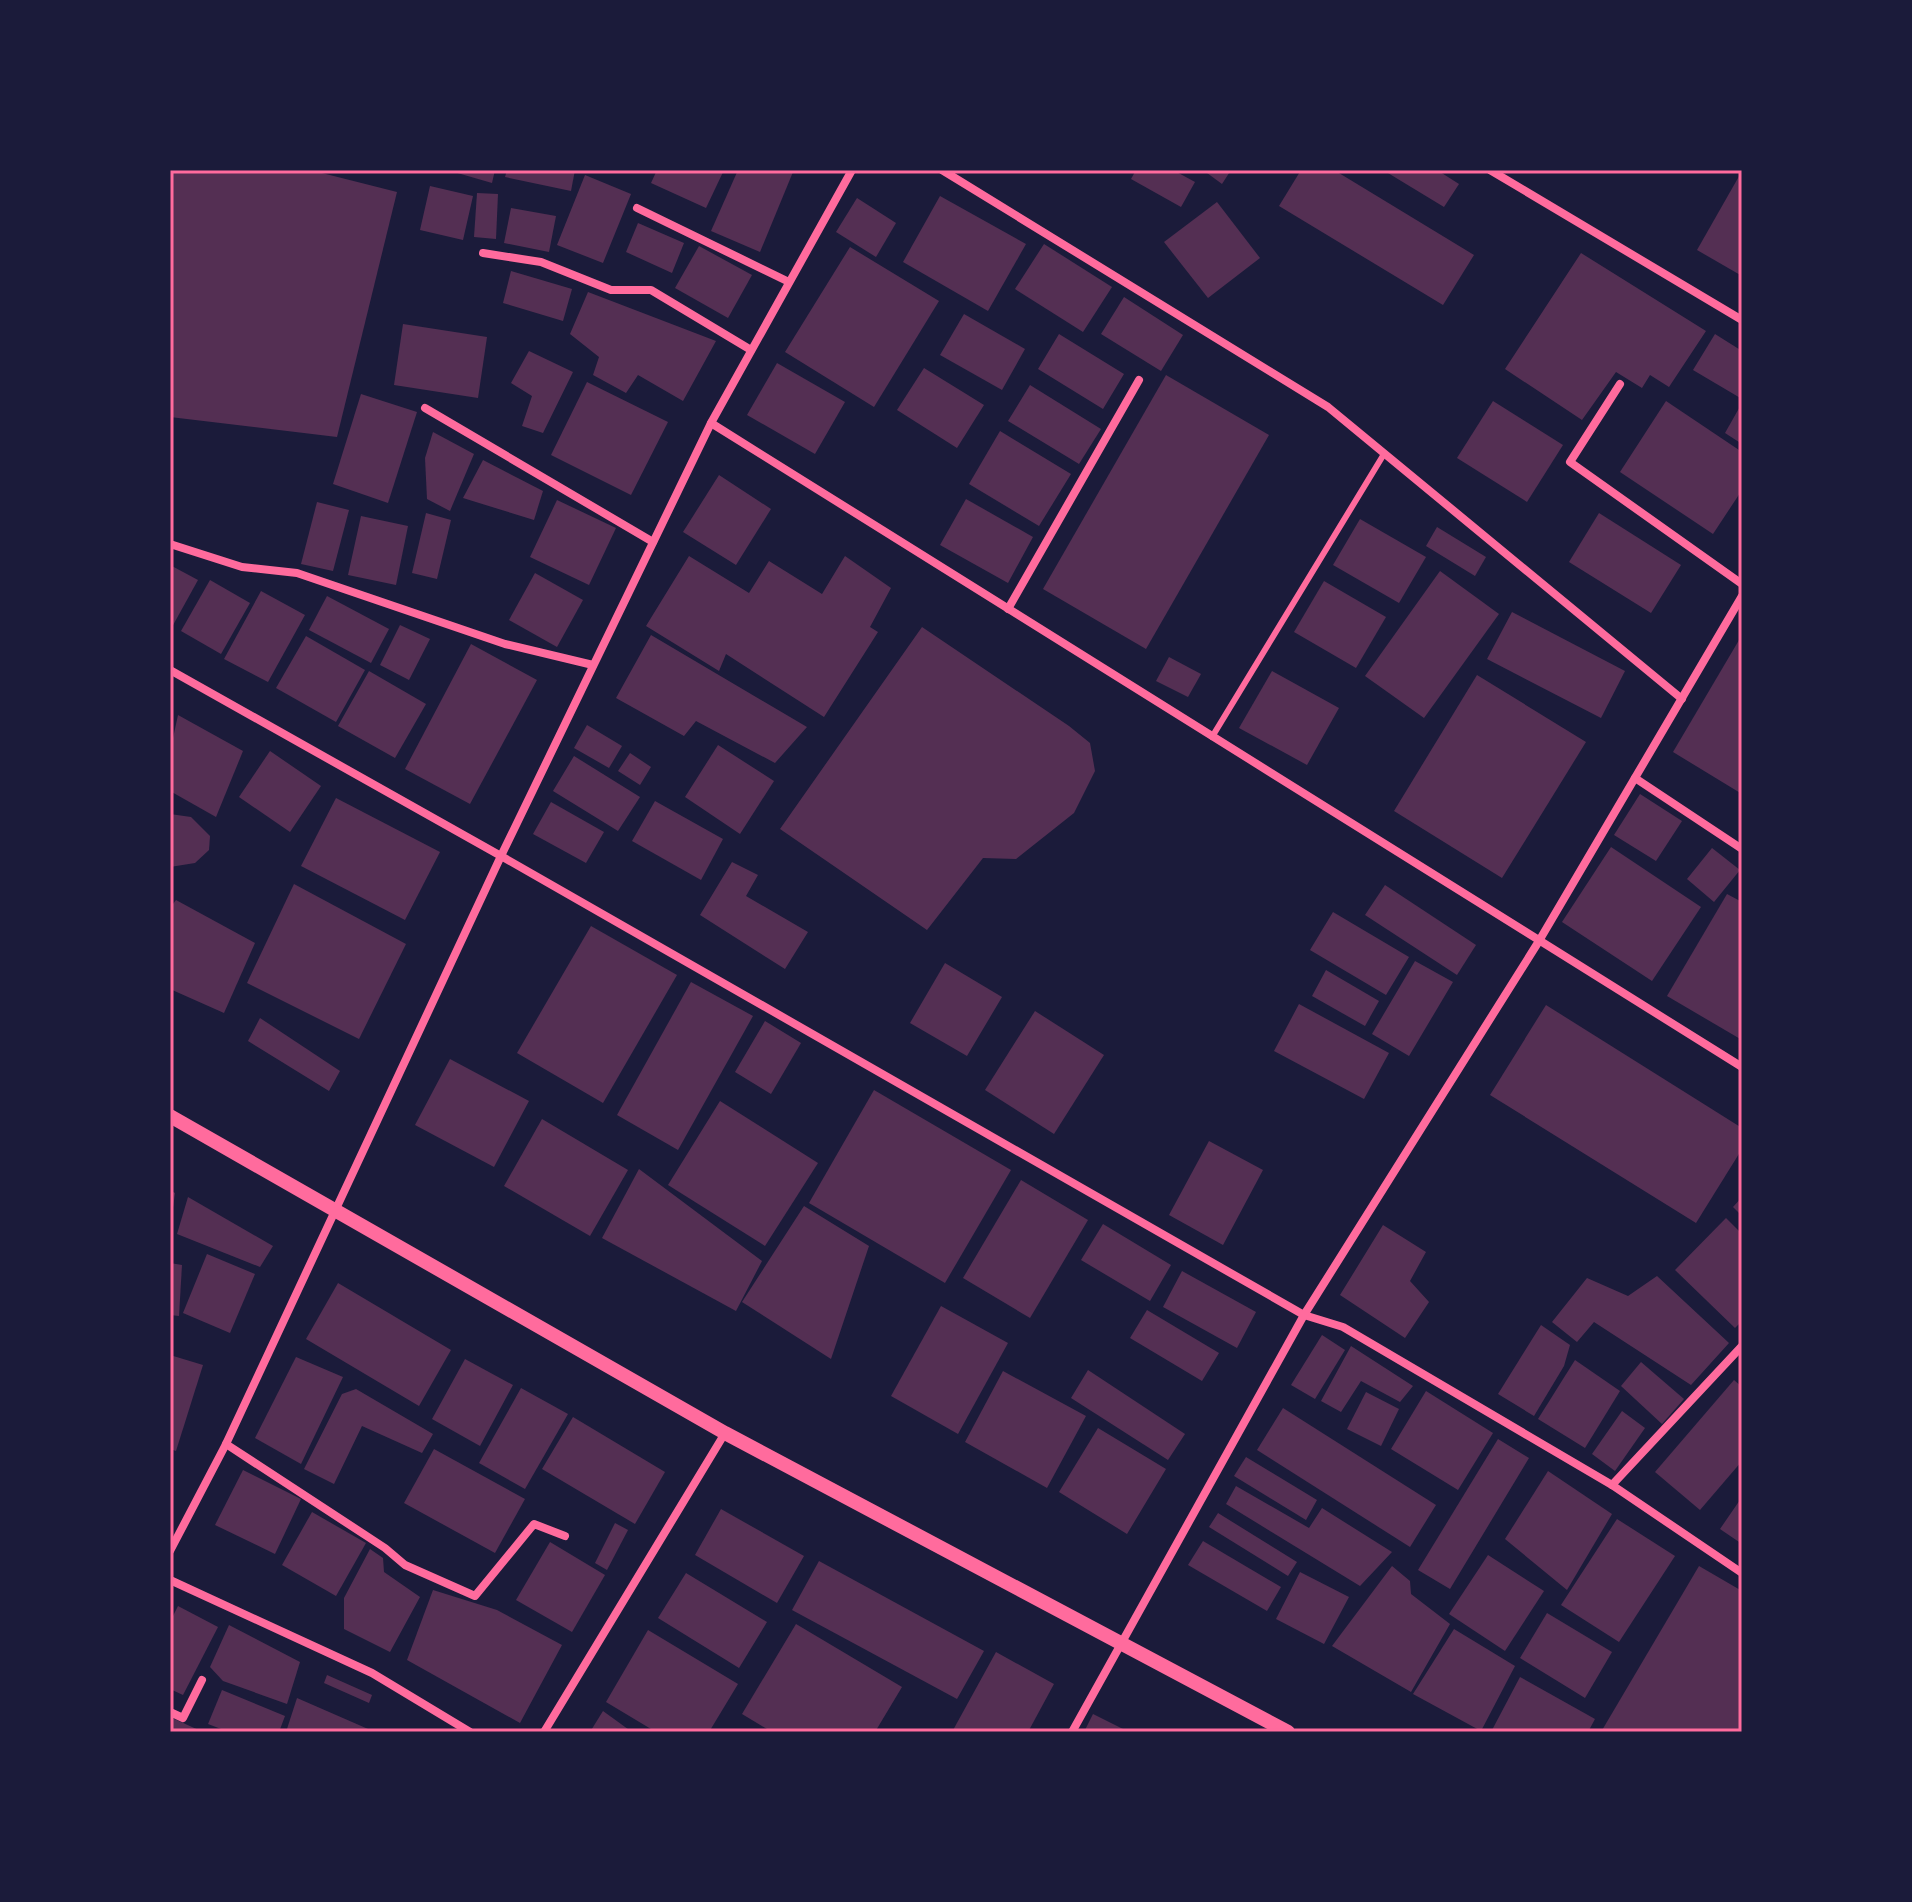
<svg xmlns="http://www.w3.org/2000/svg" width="1912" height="1902" viewBox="0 0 1912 1902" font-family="Montserrat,sans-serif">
  <rect width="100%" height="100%" fill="#1b1b3a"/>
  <g fill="#542f53">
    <polygon points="170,170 310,170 397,192 337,437 170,417"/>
    <polygon points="447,170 495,170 492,183"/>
    <polygon points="507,170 575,170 571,191 505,177"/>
    <polygon points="657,170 724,170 706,208 651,183"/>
    <polygon points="738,170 788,170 793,172 760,252 711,231"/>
    <polygon points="1136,170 1173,170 1195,182 1181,207 1131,179"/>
    <polygon points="1203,170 1231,170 1222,184"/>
    <polygon points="1301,170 1334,170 1474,255 1443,305 1279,206"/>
    <polygon points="1383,170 1437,170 1459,184 1444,207"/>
    <polygon points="1742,171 1742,276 1697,250"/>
    <polygon points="585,175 631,194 603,263 557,245"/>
    <polygon points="430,186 473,196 463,240 420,230"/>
    <polygon points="477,193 498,194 496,239 474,237"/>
    <polygon points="940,196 1026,244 988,311 903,262"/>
    <polygon points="857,198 896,223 876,257 836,232"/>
    <polygon points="1217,202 1260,258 1208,298 1164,242"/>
    <polygon points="511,208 556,216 549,252 504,243"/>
    <polygon points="638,223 684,243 672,273 626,252"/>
    <polygon points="1044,244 1112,287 1083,332 1015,289"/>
    <polygon points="699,246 752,275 728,318 675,288"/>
    <polygon points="850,247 939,301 874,407 785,352"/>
    <polygon points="1581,253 1706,331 1669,387 1650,375 1642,388 1616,372 1582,420 1505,369"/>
    <polygon points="511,271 572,289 563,321 503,303"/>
    <polygon points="588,292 716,341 683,401 638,375 626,393 593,375 599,357 570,334"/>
    <polygon points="1124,297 1183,335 1161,371 1101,334"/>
    <polygon points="964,314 1025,349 1002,390 940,355"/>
    <polygon points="403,324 487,337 478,398 394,385"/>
    <polygon points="1059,334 1124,374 1103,409 1038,369"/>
    <polygon points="1715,334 1742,351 1742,399 1693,370"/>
    <polygon points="529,351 573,372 543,433 522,426 532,396 511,383"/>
    <polygon points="777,363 845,402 815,454 747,415"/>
    <polygon points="924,368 984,405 957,448 897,410"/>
    <polygon points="1166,375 1269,435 1146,649 1043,589"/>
    <polygon points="587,382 668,422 631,495 551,455"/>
    <polygon points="1030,385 1101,429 1079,464 1008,421"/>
    <polygon points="361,394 417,412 388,503 333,484"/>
    <polygon points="1493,401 1563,445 1527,502 1457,458"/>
    <polygon points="1666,401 1742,452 1742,490 1713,534 1620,472"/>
    <polygon points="1742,403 1742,444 1725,433"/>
    <polygon points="1000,431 1071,474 1039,526 969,484"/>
    <polygon points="433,432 474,454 450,511 427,499 425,458"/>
    <polygon points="483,460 543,491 534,520 463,498"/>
    <polygon points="719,475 771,509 736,565 683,532"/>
    <polygon points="966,499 1033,537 1008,583 940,545"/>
    <polygon points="557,500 616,528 589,585 530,557"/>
    <polygon points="317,502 349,510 333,571 301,564"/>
    <polygon points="426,513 451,520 437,579 412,573"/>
    <polygon points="1599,513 1681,565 1651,613 1569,562"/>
    <polygon points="361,516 408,526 396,585 348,575"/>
    <polygon points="1360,519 1426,557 1399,603 1333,565"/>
    <polygon points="1437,527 1486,557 1475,576 1426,546"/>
    <polygon points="689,556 749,593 769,561 822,594 845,556 891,588 870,627 878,632 824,717 726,654 719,671 646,626"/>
    <polygon points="170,565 198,580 172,627 170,625"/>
    <polygon points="1440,571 1499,614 1424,718 1365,676"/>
    <polygon points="535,573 583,600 557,647 509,620"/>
    <polygon points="210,580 250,603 221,654 181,631"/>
    <polygon points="1324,581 1386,617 1356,668 1294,632"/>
    <polygon points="261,591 305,615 268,682 224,659"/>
    <polygon points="327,596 389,629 371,663 309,630"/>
    <polygon points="1512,612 1625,671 1601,718 1487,659"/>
    <polygon points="400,625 430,639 409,680 380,665"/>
    <polygon points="922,627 1069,726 1090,743 1095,771 1074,813 1016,859 983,858 927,930 780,829"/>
    <polygon points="651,635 807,727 775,763 696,721 684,736 616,698"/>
    <polygon points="1742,635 1742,794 1673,752"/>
    <polygon points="306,636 365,670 336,722 276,688"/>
    <polygon points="471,644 537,680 470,804 405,769"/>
    <polygon points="1169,657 1201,674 1188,697 1156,681"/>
    <polygon points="369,671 426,704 395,758 338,726"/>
    <polygon points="1272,671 1339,708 1307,765 1239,728"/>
    <polygon points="1477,675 1586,742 1502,878 1394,811"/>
    <polygon points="178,715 243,751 216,817 170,791 170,752"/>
    <polygon points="587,725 622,746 609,768 574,748"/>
    <polygon points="718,745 774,781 740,834 685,797"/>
    <polygon points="270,751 321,786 290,832 239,797"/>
    <polygon points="630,753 651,767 640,785 618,771"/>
    <polygon points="574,756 640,797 618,831 553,791"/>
    <polygon points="1640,794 1682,821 1656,861 1614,835"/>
    <polygon points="336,798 440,852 405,920 301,866"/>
    <polygon points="655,801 723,839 701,880 632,841"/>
    <polygon points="551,802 604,832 586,863 533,834"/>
    <polygon points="170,814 191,817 210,836 209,850 195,863 170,867"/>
    <polygon points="1611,847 1701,907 1652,981 1562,922"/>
    <polygon points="1712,848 1740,870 1714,902 1687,879"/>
    <polygon points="732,862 758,875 746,896 808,932 785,969 700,915"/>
    <polygon points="294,884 406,944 359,1039 247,983"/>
    <polygon points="1385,885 1476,945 1457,975 1365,915"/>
    <polygon points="1727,894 1742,902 1742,1040 1667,996"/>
    <polygon points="176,900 255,943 224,1013 170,989 170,908"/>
    <polygon points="1333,912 1409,957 1386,995 1310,950"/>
    <polygon points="591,926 677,975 603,1103 517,1053"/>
    <polygon points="1415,961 1453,982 1409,1056 1372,1034"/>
    <polygon points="945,963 1002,997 967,1056 910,1023"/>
    <polygon points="1326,970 1379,1001 1365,1026 1312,996"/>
    <polygon points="691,982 753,1016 678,1150 617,1115"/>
    <polygon points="1299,1004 1389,1053 1364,1099 1274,1051"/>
    <polygon points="1546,1005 1742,1128 1742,1149 1696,1223 1490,1095"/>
    <polygon points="1035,1011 1104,1055 1054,1134 985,1090"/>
    <polygon points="260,1018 340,1071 329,1091 248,1041"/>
    <polygon points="765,1021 801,1043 771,1094 735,1072"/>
    <polygon points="450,1059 529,1101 494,1167 415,1125"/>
    <polygon points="874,1090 1011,1170 945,1283 809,1203"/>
    <polygon points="720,1101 818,1163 765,1246 668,1185"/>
    <polygon points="542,1119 628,1170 590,1236 504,1186"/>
    <polygon points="1209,1141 1263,1170 1223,1245 1169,1215"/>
    <polygon points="639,1169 762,1261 736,1311 602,1238"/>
    <polygon points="1021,1180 1088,1220 1030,1318 963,1278"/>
    <polygon points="170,1190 175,1193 172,1215 170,1215"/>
    <polygon points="188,1197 273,1246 260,1267 177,1234"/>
    <polygon points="1742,1197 1742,1216 1733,1207"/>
    <polygon points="804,1206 869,1246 831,1359 742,1302"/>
    <polygon points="1726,1218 1742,1234 1742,1321 1735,1328 1675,1270"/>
    <polygon points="1103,1224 1171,1265 1150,1301 1081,1260"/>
    <polygon points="1383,1225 1426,1252 1410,1281 1429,1302 1405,1338 1340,1295"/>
    <polygon points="207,1254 255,1274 230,1333 183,1313"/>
    <polygon points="170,1263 182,1265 179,1316 170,1315"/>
    <polygon points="1182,1271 1256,1312 1237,1348 1163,1307"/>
    <polygon points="1657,1276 1729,1343 1691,1385 1594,1322 1577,1342 1552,1322 1587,1278 1628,1296"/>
    <polygon points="338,1283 451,1350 419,1406 306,1339"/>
    <polygon points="941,1306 1008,1343 958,1434 891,1396"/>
    <polygon points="1147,1310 1219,1353 1202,1381 1130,1338"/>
    <polygon points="1541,1325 1570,1345 1564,1366 1534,1416 1498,1394"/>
    <polygon points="1322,1335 1345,1350 1315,1399 1291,1385"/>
    <polygon points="1351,1346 1413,1386 1400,1402 1361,1381 1341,1412 1321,1401"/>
    <polygon points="170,1355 203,1365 176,1451 170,1449"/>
    <polygon points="296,1357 343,1377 301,1464 255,1438"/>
    <polygon points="465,1359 513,1385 480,1446 432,1419"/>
    <polygon points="1575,1360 1620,1391 1585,1448 1538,1419"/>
    <polygon points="1641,1362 1684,1399 1662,1424 1621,1386"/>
    <polygon points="1088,1370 1185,1434 1168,1460 1071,1398"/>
    <polygon points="1003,1371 1086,1416 1047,1488 965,1442"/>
    <polygon points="1734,1380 1742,1387 1742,1461 1700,1510 1655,1472"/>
    <polygon points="521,1388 568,1414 525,1489 479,1463"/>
    <polygon points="356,1389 433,1434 422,1453 362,1426 334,1484 304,1469 342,1394"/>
    <polygon points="1426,1391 1493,1433 1458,1490 1391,1449"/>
    <polygon points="1366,1392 1399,1409 1381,1446 1347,1429"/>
    <polygon points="1283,1408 1436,1505 1410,1547 1257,1450"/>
    <polygon points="1622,1411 1645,1428 1615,1471 1592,1454"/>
    <polygon points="573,1417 665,1472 635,1524 542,1469"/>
    <polygon points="1098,1428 1166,1469 1127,1534 1059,1492"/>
    <polygon points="1498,1439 1529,1458 1450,1589 1418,1570"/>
    <polygon points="434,1449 525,1499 495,1553 404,1503"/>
    <polygon points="1246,1457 1317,1500 1306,1520 1234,1476"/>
    <polygon points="243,1470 301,1499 275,1554 215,1525"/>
    <polygon points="1548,1471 1612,1514 1567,1590 1505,1539"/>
    <polygon points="1236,1486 1309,1528 1322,1508 1392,1552 1360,1586 1226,1504"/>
    <polygon points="1742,1497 1742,1544 1720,1529"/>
    <polygon points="721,1509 804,1556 777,1603 695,1555"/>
    <polygon points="312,1512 366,1543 336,1596 282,1565"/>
    <polygon points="1218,1513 1297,1562 1288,1576 1209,1527"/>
    <polygon points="1617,1519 1675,1556 1619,1642 1561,1605"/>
    <polygon points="615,1523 628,1530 607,1570 595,1563"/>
    <polygon points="1203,1541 1281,1587 1267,1611 1188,1565"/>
    <polygon points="550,1542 605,1575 572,1632 516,1600"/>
    <polygon points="370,1549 383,1558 384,1572 420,1597 390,1652 344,1629 344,1598"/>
    <polygon points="1488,1555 1544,1591 1505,1651 1449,1614"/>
    <polygon points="819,1561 984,1651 957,1699 792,1610"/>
    <polygon points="1392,1566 1410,1581 1411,1594 1450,1624 1411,1692 1332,1646"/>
    <polygon points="1699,1566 1742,1591 1742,1732 1601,1732"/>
    <polygon points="1300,1572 1349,1597 1324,1644 1276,1619"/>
    <polygon points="686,1573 767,1622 739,1668 658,1618"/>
    <polygon points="433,1590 497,1610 562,1645 520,1723 407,1660"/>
    <polygon points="178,1606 218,1627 183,1695 170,1689 170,1622"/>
    <polygon points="1547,1613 1612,1652 1585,1698 1520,1658"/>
    <polygon points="796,1624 902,1687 875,1732 772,1732 742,1714"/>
    <polygon points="229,1625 300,1662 287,1704 223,1681 210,1667"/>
    <polygon points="1454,1629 1515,1666 1481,1731 1413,1694"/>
    <polygon points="648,1630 738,1684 709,1732 656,1732 606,1702"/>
    <polygon points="996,1652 1054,1684 1028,1732 952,1732"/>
    <polygon points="327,1675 372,1695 369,1703 324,1683"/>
    <polygon points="1520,1677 1595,1719 1588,1732 1491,1732"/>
    <polygon points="222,1690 285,1716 279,1732 229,1732 208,1724"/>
    <polygon points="297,1698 375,1732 286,1732"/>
    <polygon points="603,1711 632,1732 590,1732"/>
    <polygon points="1093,1714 1129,1732 1084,1732"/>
    <polygon points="170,1717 203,1732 170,1732"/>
  </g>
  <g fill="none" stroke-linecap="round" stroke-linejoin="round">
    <polyline stroke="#ff6b9d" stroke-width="6" points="1212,737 1384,454"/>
    <g stroke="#ff6b9d" stroke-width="8">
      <polyline points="942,170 1328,407 1682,699"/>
      <polyline points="1490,170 1742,320"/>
      <polyline points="637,208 789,282"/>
      <polyline points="483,253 541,262 611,290 651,290 751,350"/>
      <polyline points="1620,384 1570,462 1742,584"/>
      <polyline points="425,408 653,542"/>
      <polyline points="711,423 1742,1067"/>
      <polyline points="170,544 242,567 297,573 505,644 593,665"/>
      <polyline points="1008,609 1139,380"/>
      <polyline points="170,670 501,856 1304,1315 1343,1327 1612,1485 1742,1573"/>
      <polyline points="1635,778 1742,849"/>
      <polyline points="226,1444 385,1548 405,1565 475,1596 534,1524 565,1536"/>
      <polyline points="1612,1485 1742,1346"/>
      <polyline points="170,1551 226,1444 501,856 711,423 852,170"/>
      <polyline points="170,1580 372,1673 470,1732"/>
      <polyline points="170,1712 183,1718 202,1680"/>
      <polyline points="544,1732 725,1433"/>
      <polyline points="1072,1732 1304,1315 1539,941 1742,596"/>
    </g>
    <polyline stroke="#ff6b9d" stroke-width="14" points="170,1116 725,1433 1288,1732"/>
  </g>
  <rect width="1912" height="1902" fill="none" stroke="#1b1b3a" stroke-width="344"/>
  <rect x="172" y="172" width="1568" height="1558" fill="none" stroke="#ff6b9d" stroke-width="3"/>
</svg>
